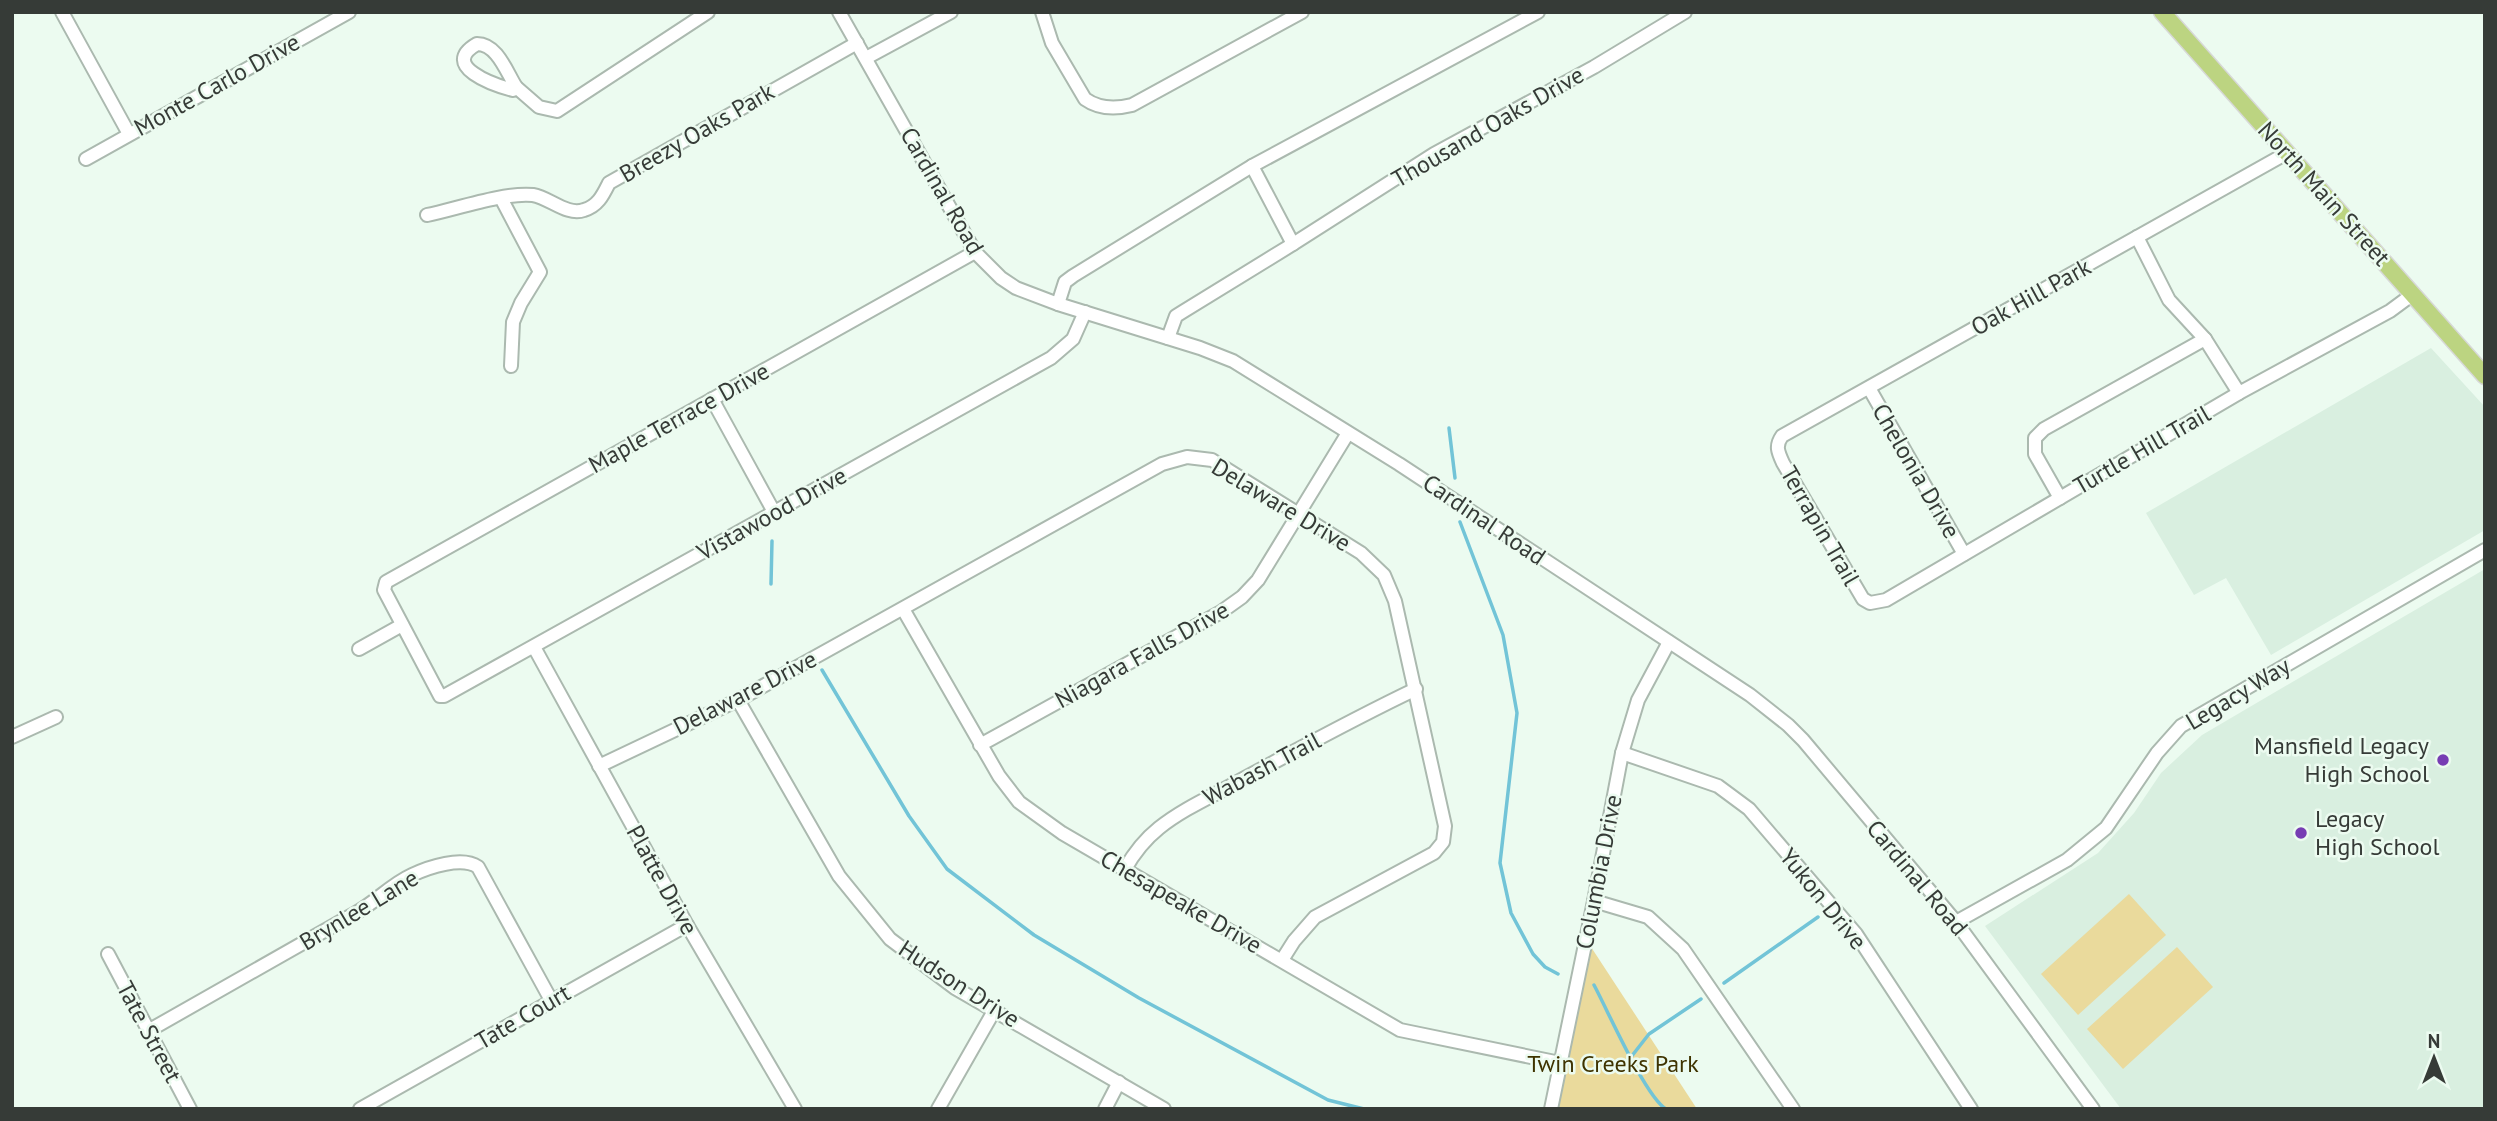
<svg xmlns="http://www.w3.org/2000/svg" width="2497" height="1121" viewBox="0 0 2497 1121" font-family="'PT Sans',sans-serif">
  <rect width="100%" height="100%" fill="#ecfbf0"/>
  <g fill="#d9efe0">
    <polygon points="2431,348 2485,407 2485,530 2271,655 2226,578 2194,595 2146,513"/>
    <polygon points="2485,569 2485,1109 2121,1109 1985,926 2098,853 2134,813 2161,773 2202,735"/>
  </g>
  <g fill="#eada9c">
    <polygon points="2129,894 2166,935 2078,1015 2041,974"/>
    <polygon points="1591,947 1697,1109 1558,1109"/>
    <polygon points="2177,947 2213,987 2123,1069 2087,1029"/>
  </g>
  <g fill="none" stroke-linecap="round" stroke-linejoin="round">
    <g stroke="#72c4d7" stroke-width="3.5">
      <polyline points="1449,428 1455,478"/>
      <polyline points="1460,522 1503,635 1517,713 1500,863 1511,913 1533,954 1545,967 1558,974"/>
      <polyline points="771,584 772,541"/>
      <polyline points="822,670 909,816 947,869 1034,935 1139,998 1328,1100 1364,1109"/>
      <polyline points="1724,983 1818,917"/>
      <path d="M1594 985C1608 1011 1645 1096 1666 1109"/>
      <polyline points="1631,1057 1649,1034 1701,999"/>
    </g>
    <g stroke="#abb9af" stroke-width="16">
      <g id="minor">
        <polyline points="62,12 129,134"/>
        <polyline points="839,12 975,252 1001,278 1016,288 1058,304 1200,348 1233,361 1399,464 1750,695 1788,725 1803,740 1956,922 2093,1109"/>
        <path d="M1042 12 1052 43 1085 99C1099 109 1116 109 1132 105L1302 12"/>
        <path d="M477 44C497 44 506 71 516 87L513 90C494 85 439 66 477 44Z"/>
        <polyline points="866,58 951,12"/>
        <polyline points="516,87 539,107 557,111 708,12"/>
        <path d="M2287 153 1782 436C1775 446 1778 452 1783 463L1863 599 1870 603 1886 600 2239 393 2390 311 2413 294"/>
        <polyline points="86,159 349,12"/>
        <polyline points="1252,166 1293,244"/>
        <polyline points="501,198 540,272 521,303 513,322 511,366"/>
        <path d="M427 215C456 209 505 192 533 195 550 198 567 216 584 210 598 206 603 195 609 183L857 43"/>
        <polyline points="2137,237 2169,300 2205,339 2239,393"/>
        <polyline points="975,252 386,582 384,590 440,696 444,696 1051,358 1073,339 1085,312"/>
        <polyline points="1058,304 1065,282 1073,276 1252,166 1538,12"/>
        <polyline points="1168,338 1176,316 1184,311 1293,244 1434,154 1594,67 1685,12"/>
        <polyline points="1869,388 1964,554"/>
        <polyline points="712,399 774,512"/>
        <polyline points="2060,498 2035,454 2035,438 2044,429 2205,339"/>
        <polyline points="903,609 999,776 1019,802 1062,833 1400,1030 1560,1063"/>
        <polyline points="534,647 687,925 795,1109"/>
        <polyline points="359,649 402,625"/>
        <polyline points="738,700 839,876 890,939 955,988 1164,1109"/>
        <polyline points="12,737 56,717"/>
        <polyline points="980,745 1221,612 1242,597 1258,580 1348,433"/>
        <polyline points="1622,753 1718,786 1749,809 1856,934 1971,1109"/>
        <polyline points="599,766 738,700 1162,464 1187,457 1212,460 1361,553 1384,575 1395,601 1445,826 1443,842 1434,853 1315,917 1294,941 1282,960"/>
        <path d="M1125 869C1134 853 1144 840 1159 828 1184 808 1215 795 1243 779 1300 748 1357 717 1416 689"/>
        <polyline points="1594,901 1648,917 1683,949 1793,1109"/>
        <polyline points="1956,922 2067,860 2106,828 2157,753 2181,726 2485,550"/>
        <polyline points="108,954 190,1109"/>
        <path d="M148 1031C217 992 286 953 354 914 375 903 390 885 412 875 429 867 462 856 478 867L551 1000"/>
        <polyline points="360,1109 687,925"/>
        <polyline points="938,1109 994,1011"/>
        <polyline points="1105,1109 1119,1082"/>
        <polyline points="1551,1109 1594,901 1622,753 1638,700 1669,642"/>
      </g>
    </g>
    <g stroke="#d7d8d7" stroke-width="19">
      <polyline id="major" points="2162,12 2485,376"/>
    </g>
    <use href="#minor" stroke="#fff" stroke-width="12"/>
    <use href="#major" stroke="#bcd481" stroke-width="16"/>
  </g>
  <g fill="#773db3" stroke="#ecfbf0" stroke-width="2.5">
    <circle cx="2443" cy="760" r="7"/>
    <circle cx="2301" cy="833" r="7"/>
  </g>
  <g text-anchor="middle" stroke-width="5" stroke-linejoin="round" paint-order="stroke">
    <g font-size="24" fill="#363b37" stroke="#ecfbf0">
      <text transform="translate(217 85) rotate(-29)" y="8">Monte Carlo Drive</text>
      <text transform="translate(1488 127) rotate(-30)" y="8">Thousand Oaks Drive</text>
      <text transform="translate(697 133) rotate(-30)" y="8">Breezy Oaks Park</text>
      <text transform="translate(942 191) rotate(60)" y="8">Cardinal Road</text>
      <text transform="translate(2324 194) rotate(48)" y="8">North Main Street</text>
      <text transform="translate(2031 297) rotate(-29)" y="8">Oak Hill Park</text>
      <text transform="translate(679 418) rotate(-29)" y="8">Maple Terrace Drive</text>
      <text transform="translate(2142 450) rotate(-30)" y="8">Turtle Hill Trail</text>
      <text transform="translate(1916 471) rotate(60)" y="8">Chelonia Drive</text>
      <text transform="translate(1281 505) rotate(31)" y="8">Delaware Drive</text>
      <text transform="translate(772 514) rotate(-29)" y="8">Vistawood Drive</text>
      <text transform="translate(1484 520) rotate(34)" y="8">Cardinal Road</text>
      <text transform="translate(1820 526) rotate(60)" y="8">Terrapin Trail</text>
      <text transform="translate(1142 655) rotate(-29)" y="8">Niagara Falls Drive</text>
      <text transform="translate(745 693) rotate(-27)" y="8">Delaware Drive</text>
      <text transform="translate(2238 694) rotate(-31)" y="8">Legacy Way</text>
      <text transform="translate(1262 769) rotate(-28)" y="8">Wabash Trail</text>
      <text transform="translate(1599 872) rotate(-79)" y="8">Columbia Drive</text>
      <text transform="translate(1917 878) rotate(50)" y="8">Cardinal Road</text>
      <text transform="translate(662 880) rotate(61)" y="8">Platte Drive</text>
      <text transform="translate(1823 899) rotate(51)" y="8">Yukon Drive</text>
      <text transform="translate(1181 902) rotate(30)" y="8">Chesapeake Drive</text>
      <text transform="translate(359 910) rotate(-31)" y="8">Brynlee Lane</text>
      <text transform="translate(959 984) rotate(33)" y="8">Hudson Drive</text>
      <text transform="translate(523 1017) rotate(-30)" y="8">Tate Court</text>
      <text transform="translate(149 1032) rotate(62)" y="8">Tate Street</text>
    </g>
    <g font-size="24" fill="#363b37" stroke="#ecfbf0" text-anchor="end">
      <text x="2429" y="754">Mansfield Legacy<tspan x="2429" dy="28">High School</tspan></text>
      <text x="2315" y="827" text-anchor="start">Legacy<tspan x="2315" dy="28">High School</tspan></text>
    </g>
    <g font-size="24" fill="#3f3300" stroke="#ecfbf0">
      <text x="1613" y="1072">Twin Creeks Park</text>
    </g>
  </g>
  <rect width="2497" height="1121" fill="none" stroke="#363b37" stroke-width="28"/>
  <g transform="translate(2434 1058)" stroke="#ecfbf0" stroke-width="5" paint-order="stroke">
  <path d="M0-5L12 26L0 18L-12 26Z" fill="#363b37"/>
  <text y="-10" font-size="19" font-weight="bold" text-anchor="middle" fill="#363b37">N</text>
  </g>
</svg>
